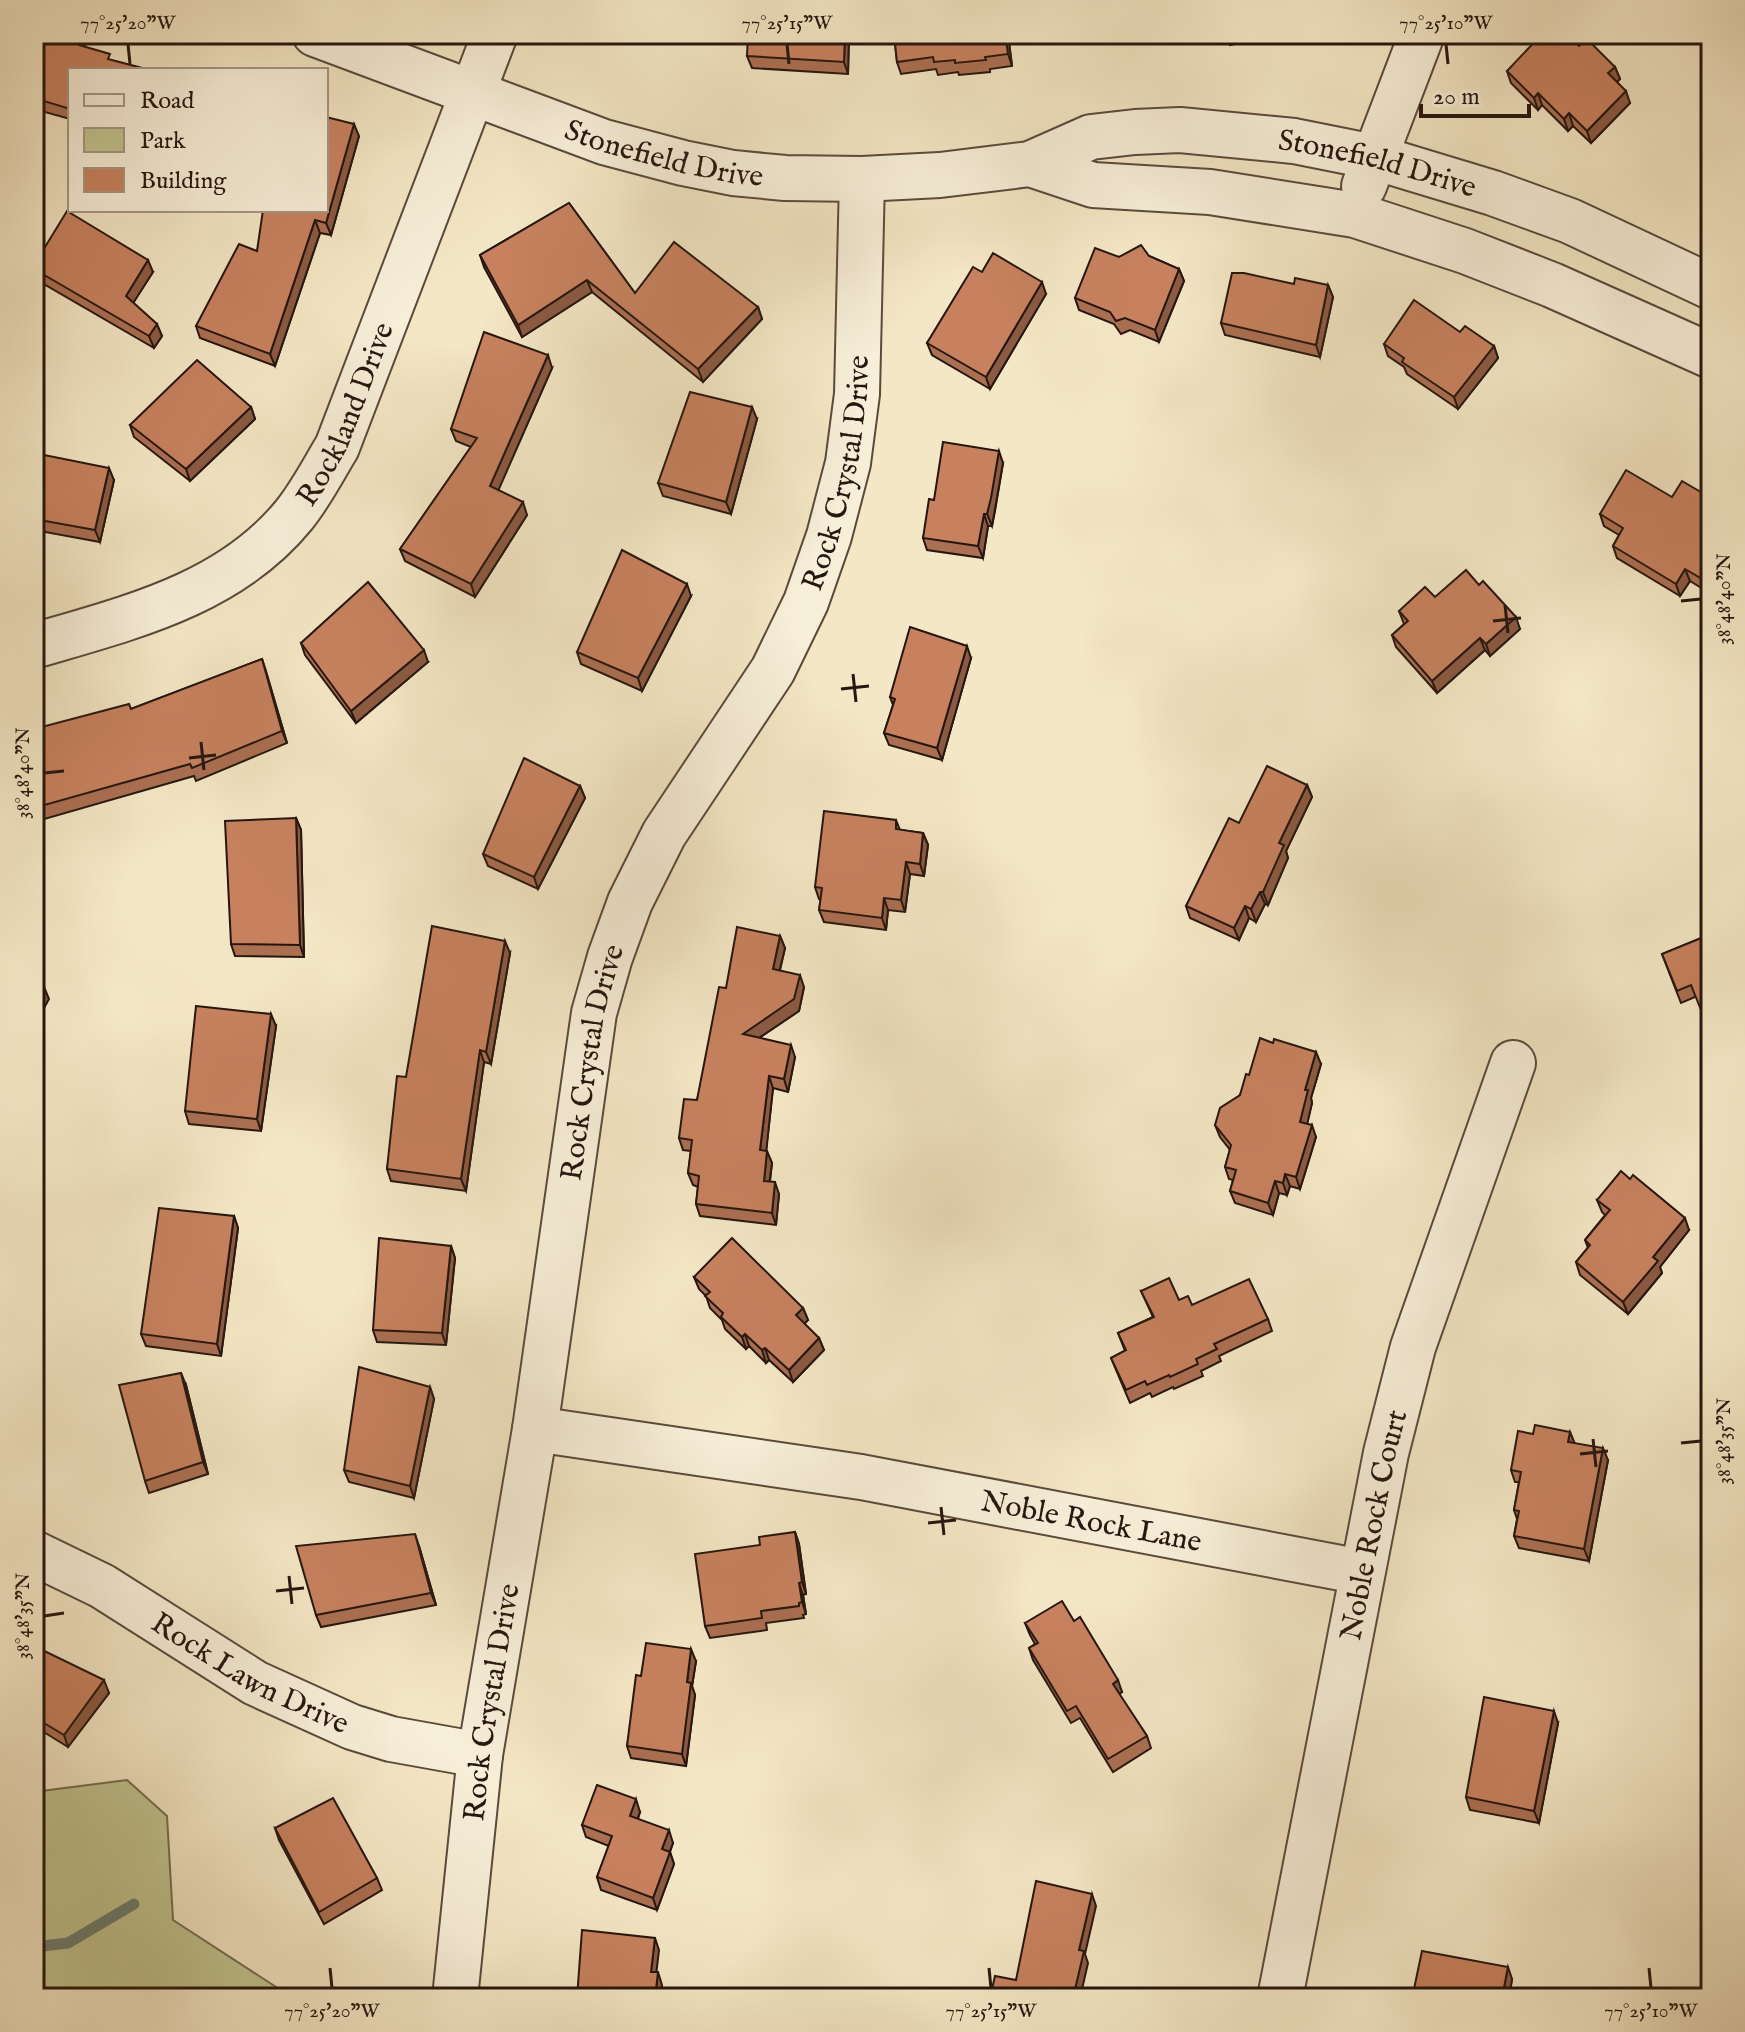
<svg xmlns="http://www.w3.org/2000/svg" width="1745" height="2032" viewBox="0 0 1745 2032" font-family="'IM FELL English',serif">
  <rect width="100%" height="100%" fill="#f4e7c5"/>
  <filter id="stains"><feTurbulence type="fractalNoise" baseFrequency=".0025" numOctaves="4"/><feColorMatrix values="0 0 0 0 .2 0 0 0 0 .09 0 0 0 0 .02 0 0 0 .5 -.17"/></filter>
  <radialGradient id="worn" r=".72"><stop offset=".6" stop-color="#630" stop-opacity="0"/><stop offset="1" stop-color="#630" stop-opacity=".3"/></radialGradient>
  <polygon fill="#c1c490" stroke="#746d50" stroke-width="2" points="127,1780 167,1816 173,1920 293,1998 87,1998 34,1988 34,1792"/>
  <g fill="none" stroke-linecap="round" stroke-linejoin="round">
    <polyline stroke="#6d7c70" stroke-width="11" points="34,1947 68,1943 134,1904"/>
    <g stroke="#5a4a3c" stroke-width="48">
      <g id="minor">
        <path id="s1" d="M315 34 604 142 683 163 733 173 785 178 862 179 940 175 1030 164 1091 137 1135 132 1180 130 1294 141 1374 157 1493 193 1570 221 1711 287"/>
        <polyline points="1030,164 1093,185 1210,192 1355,215 1465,251 1552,285 1711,356"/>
        <polyline points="1364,186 1422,34"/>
        <path id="s2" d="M34 646C128 618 229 595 294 515 311 494 323 470 337 447L495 34"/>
        <path id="s3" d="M535 1429 861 1477 1362 1572"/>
        <path id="s4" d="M34 1553 102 1586 255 1683 352 1727 391 1739 480 1755"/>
        <path id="s5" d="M455 1998 480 1755 535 1429 594 1013 610 957 630 902 664 834 773 670 806 602 829 536 848 463 857 394 862 179"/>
        <path id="s6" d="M1280 1998 1386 1453 1413 1347 1513 1063"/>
      </g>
    </g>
    <use href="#minor" stroke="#f8efd9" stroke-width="44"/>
  </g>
  <g fill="#ab6f52" stroke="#26160f" stroke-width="2">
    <polygon points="34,34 70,70 70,119 34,109"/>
    <polygon points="849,34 848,74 752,68 747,56"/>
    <polygon points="894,34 1008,34 1012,66 990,69 990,72 959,75 958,72 938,75 936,69 901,74 897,62"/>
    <polygon points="1226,34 1280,34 1230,45"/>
    <polygon points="1579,46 1615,67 1620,79 1617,82 1630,103 1591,143 1573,126 1568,131 1542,105 1538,110 1511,83 1507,71"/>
    <polygon points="359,136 331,235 320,233 275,366 200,338 196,326 257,251"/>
    <polygon points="569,203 635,293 758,307 762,319 703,382 592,292 522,337 484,267 480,255"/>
    <polygon points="1149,256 1179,269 1184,281 1159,342 1130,330 1121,334 1114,324 1079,310 1075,298 1119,257"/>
    <polygon points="34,265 153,272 133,303 162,336 154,348 37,280 34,272"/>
    <polygon points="982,272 1046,294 990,389 932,355 927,343"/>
    <polygon points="1294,284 1328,285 1333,297 1320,357 1225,335 1221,323"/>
    <polygon points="1460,332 1494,346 1498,358 1458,409 1407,374 1404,367 1388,356 1384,344"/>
    <polygon points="552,368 498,490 527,515 475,597 405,561 400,549 471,447 456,441 451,429"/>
    <polygon points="251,407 255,419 190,481 134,437 130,425"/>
    <polygon points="757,419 731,514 663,496 658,483"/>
    <polygon points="34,453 114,480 100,542 34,530"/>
    <polygon points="1003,463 995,511 992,526 988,526 983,558 927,550 923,538 934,500"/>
    <polygon points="1672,497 1711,498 1711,594 1690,581 1680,596 1617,558 1613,546 1619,535 1604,526 1600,514"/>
    <polygon points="1479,585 1520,629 1490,656 1485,650 1437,693 1396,647 1392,635 1404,624 1399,611 1435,597"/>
    <polygon points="691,596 642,691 581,664 577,652"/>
    <polygon points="301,643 428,662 356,723 305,655"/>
    <polygon points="971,658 942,760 889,745 884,733 893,705 890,697"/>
    <polygon points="262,659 287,743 196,781 194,776 34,822 34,729 131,709"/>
    <polygon points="1307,785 1312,797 1286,851 1288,858 1268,905 1265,904 1256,922 1249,918 1239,940 1190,918 1186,906 1239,823"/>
    <polygon points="580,786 585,798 538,889 488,866 483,854"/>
    <polygon points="296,818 301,830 304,957 235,956 231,944"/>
    <polygon points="896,820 900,830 923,833 928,845 924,876 910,874 905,912 888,910 886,930 824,922 819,910 821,899 819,899 815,887"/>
    <polygon points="1711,934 1695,997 1681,1003 1662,954"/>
    <polygon points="780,936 785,948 780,970 804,987 799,1011 759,1038 795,1057 788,1092 773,1088 766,1151 772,1163 770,1182 779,1194 776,1225 700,1216 696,1204 698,1187 693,1185 688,1173 691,1151 683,1150 679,1138 697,1100 726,988"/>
    <polygon points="510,953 491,1064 484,1062 466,1191 391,1181 387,1169 406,1077"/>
    <polygon points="276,1026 261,1131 189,1124 185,1111"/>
    <polygon points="1321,1064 1311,1098 1312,1103 1307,1123 1316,1137 1300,1189 1290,1186 1287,1195 1279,1193 1273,1215 1235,1203 1230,1191 1233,1180 1229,1179 1225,1167 1230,1150 1220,1137 1215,1125 1240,1095 1249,1075"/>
    <polygon points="1597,1200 1689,1230 1660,1267 1662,1273 1628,1314 1580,1275 1576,1262 1588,1248 1585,1240 1605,1215 1602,1212"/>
    <polygon points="234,1216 238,1228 221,1356 146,1346 141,1334"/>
    <polygon points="451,1246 455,1258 446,1345 377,1342 373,1330"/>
    <polygon points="694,1277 803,1308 808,1320 804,1324 819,1338 824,1350 793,1382 769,1360 766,1363 749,1346 746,1349 725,1329 722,1320 710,1308 706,1296 699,1289"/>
    <polygon points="1141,1291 1179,1300 1192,1305 1268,1319 1272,1331 1219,1356 1221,1361 1201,1371 1203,1376 1174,1389 1173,1387 1152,1397 1150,1393 1130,1403 1111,1358 1125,1351 1118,1333 1153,1317"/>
    <polygon points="186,1385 208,1474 149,1493 145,1481"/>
    <polygon points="430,1387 434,1399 414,1498 349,1482 344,1470"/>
    <polygon points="1570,1432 1574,1443 1608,1460 1589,1561 1519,1548 1514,1536 1517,1519 1514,1510 1519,1482 1515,1482 1511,1470 1533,1434"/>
    <polygon points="795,1532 799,1544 806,1594 803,1595 806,1614 803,1615 804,1618 766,1623 767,1630 710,1638 705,1626 760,1545"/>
    <polygon points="419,1546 436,1605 321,1627 316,1615"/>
    <polygon points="1074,1621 1122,1692 1119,1694 1147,1736 1151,1748 1113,1772 1080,1718 1071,1723 1033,1660 1029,1648 1035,1644 1030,1635 1025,1623"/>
    <polygon points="34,1646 109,1693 68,1747 34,1726"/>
    <polygon points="696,1661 692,1686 695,1695 686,1766 631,1758 627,1746 641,1676"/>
    <polygon points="1558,1723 1539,1823 1470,1810 1466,1797"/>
    <polygon points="640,1812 638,1819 673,1843 670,1852 674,1864 657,1910 601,1890 597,1877 609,1846 586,1837 582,1825"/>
    <polygon points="275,1828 377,1878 382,1890 324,1924 279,1840"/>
    <polygon points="1512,1979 1509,1998 1417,1998 1414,1989"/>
  </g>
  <g fill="#8b5a42" stroke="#26160f" stroke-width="2">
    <polygon points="845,34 849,34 848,74 844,62"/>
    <polygon points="1005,34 1008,34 1012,66 1008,54"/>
    <polygon points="81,35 85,47 79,45"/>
    <polygon points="1615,67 1620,79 1613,86 1608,73"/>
    <polygon points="1626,91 1630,103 1591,143 1587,131"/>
    <polygon points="1538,93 1542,105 1538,110 1534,98"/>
    <polygon points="1569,113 1573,126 1568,131 1564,119"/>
    <polygon points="354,124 359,136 331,235 326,223"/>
    <polygon points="315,220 320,233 275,366 270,354"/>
    <polygon points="148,260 153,272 130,308 126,296"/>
    <polygon points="1179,269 1184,281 1159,342 1155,330"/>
    <polygon points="587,280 592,292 522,337 518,325"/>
    <polygon points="1042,282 1046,294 990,389 986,377"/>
    <polygon points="1328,285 1333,297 1320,357 1316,345"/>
    <polygon points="758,307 762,319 703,382 698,369"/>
    <polygon points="157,324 162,336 154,348 149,336"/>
    <polygon points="1494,346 1498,358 1458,409 1454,397"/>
    <polygon points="548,355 552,368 495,498 490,486"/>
    <polygon points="251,407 255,419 190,481 186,469"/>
    <polygon points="752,407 757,419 731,514 726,502"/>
    <polygon points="999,451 1003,463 992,526 987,514"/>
    <polygon points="109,468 114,480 100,542 95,530"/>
    <polygon points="523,502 527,515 475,597 471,584"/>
    <polygon points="1711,504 1711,524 1704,515"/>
    <polygon points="984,514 988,526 983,558 978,546"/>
    <polygon points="1685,569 1690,581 1680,596 1676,584"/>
    <polygon points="687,584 691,596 642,691 638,678"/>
    <polygon points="1516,617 1520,629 1490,656 1486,644"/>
    <polygon points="1480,638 1485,650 1437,693 1432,681"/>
    <polygon points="967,646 971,658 942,760 937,748"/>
    <polygon points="424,650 428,662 356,723 351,711"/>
    <polygon points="262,659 266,671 287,743 282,731"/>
    <polygon points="1307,785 1312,797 1286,851 1288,858 1268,905 1263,892 1279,843"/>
    <polygon points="580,786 585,798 538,889 534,877"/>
    <polygon points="296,818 301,830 304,957 300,945"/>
    <polygon points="923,833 928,845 924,876 920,864"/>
    <polygon points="906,862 910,874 905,912 901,900"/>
    <polygon points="1260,892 1265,904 1256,922 1251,909"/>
    <polygon points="884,898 888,910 886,930 882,918"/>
    <polygon points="1245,906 1249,918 1239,940 1234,928"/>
    <polygon points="780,936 785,948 777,981 773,969"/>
    <polygon points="505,941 510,953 491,1064 486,1052"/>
    <polygon points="800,975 804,987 799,1011 747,1046 743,1034"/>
    <polygon points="44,987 49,999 34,1026 34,1005"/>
    <polygon points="271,1014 276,1026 261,1131 257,1119"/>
    <polygon points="791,1045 795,1057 788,1092 784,1079"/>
    <polygon points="480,1050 484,1062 466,1191 461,1179"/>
    <polygon points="1316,1052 1321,1064 1311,1098 1312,1103 1305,1134 1300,1122 1305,1090"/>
    <polygon points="769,1076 773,1088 765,1163 760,1150"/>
    <polygon points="1312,1125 1316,1137 1300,1189 1296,1177"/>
    <polygon points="767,1151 772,1163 768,1193 764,1181"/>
    <polygon points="1285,1174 1290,1186 1287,1195 1283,1183"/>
    <polygon points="1275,1181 1279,1193 1273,1215 1268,1203"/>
    <polygon points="775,1182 779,1194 776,1225 772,1213"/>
    <polygon points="234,1216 238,1228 221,1356 217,1344"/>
    <polygon points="1685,1218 1689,1230 1660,1267 1662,1273 1628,1314 1623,1302 1653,1257"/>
    <polygon points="451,1246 455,1258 446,1345 442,1333"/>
    <polygon points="803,1308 808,1320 800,1328 796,1315"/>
    <polygon points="745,1334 749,1346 746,1349 742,1337"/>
    <polygon points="819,1338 824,1350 793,1382 789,1370"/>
    <polygon points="765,1348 769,1360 766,1363 762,1350"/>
    <polygon points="181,1373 186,1385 208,1474 203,1462"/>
    <polygon points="430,1387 434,1399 414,1498 410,1486"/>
    <polygon points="1570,1432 1575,1444 1568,1442"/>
    <polygon points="1603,1448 1608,1460 1589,1561 1584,1549"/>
    <polygon points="795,1532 799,1544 806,1594 802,1582"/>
    <polygon points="415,1534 419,1546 436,1605 431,1593"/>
    <polygon points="799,1583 803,1595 806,1614 802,1602"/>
    <polygon points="691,1649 696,1661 692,1686 695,1695 686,1766 682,1754 687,1682"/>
    <polygon points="104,1680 109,1693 68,1747 64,1735"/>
    <polygon points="1118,1680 1122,1692 1117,1696 1113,1684"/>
    <polygon points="1554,1711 1558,1723 1539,1823 1534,1811"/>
    <polygon points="636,1799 640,1812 634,1828 630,1816"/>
    <polygon points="669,1830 673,1843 666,1862 662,1849"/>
    <polygon points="670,1852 674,1864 657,1910 653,1898"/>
    <polygon points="1092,1894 1096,1906 1085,1954 1088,1963 1080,1998 1073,1998 1079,1950"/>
    <polygon points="655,1938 659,1950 655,1984 651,1972"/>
    <polygon points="1508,1967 1512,1979 1509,1998 1502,1998"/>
    <polygon points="658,1972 662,1985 661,1998 655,1998"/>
  </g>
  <g fill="#c7815f" stroke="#26160f" stroke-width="2">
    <polygon points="34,34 81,35 79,45 110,54 108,59 150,70 70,70 70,109 34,98"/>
    <polygon points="748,34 845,34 844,62 747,56"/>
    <polygon points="894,34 1005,34 1008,54 985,57 986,60 955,63 955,60 934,62 933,57 897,62"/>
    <polygon points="1542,34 1567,34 1579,46 1587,39 1615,67 1608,73 1626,91 1587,131 1569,113 1564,119 1538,93 1534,98 1507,71"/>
    <polygon points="326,117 354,124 326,223 315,220 270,354 196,326 239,244 257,251 263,210 326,210"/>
    <polygon points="569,203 635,293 674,242 758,307 698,369 587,280 518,325 480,255"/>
    <polygon points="67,211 148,260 126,296 157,324 149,336 34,269 34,265"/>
    <polygon points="1141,245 1149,256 1179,269 1155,330 1125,318 1116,321 1110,312 1075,298 1095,248 1119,257"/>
    <polygon points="993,253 1042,282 986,377 927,343 973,267 982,272"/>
    <polygon points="1232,273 1244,273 1294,284 1295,278 1328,285 1316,345 1221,323"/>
    <polygon points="1414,300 1460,332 1465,326 1494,346 1454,397 1402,362 1404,358 1384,344"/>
    <polygon points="484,332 548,355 490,486 523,502 471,584 400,549 477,438 451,429"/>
    <polygon points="197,360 251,407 186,469 130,425"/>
    <polygon points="690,392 752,407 726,502 658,483"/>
    <polygon points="943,442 999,451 991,498 987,514 984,514 978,546 923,538 929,499 934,500"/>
    <polygon points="34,453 109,468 95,530 34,519"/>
    <polygon points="1626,470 1672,497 1682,481 1711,498 1711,504 1704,515 1711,520 1711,524 1707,530 1711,533 1711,584 1685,569 1676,584 1613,546 1623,528 1600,514"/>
    <polygon points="622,550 687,584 638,678 577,652"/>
    <polygon points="1466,570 1479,585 1483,581 1516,617 1486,644 1480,638 1432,681 1392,635 1408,621 1399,611 1425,587 1435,597"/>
    <polygon points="368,582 424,650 351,711 301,643"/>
    <polygon points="910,627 967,646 937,748 884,733 895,699 890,697"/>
    <polygon points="262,659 282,731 192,768 190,764 34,808 34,729 129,704 131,709"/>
    <polygon points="524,758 580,786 534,877 483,854"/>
    <polygon points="1267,766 1307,785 1279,843 1284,845 1263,892 1260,892 1251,909 1245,906 1234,928 1186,906 1229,818 1239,823"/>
    <polygon points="824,811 896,820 896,829 923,833 920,864 906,862 901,900 884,898 882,918 819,910 822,888 815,887"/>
    <polygon points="296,818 300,945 231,944 225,821"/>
    <polygon points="432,926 505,941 486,1052 480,1050 461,1179 387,1169 397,1076 406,1077"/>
    <polygon points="737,927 780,936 773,969 800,975 794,999 743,1034 791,1045 784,1079 769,1076 760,1150 767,1151 764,1181 775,1182 772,1213 696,1204 699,1176 688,1173 692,1140 679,1138 684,1099 697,1100 719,987 726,988"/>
    <polygon points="1711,934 1711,1035 1691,985 1677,991 1662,954"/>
    <polygon points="34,982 44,987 34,1005"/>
    <polygon points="196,1006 271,1014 257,1119 185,1111"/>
    <polygon points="1260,1038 1273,1043 1274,1039 1316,1052 1305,1090 1308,1090 1300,1122 1312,1125 1296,1177 1285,1174 1283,1183 1275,1181 1268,1203 1230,1191 1236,1170 1225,1167 1231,1145 1215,1125 1220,1108 1240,1095 1246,1074 1249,1075"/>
    <polygon points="1621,1171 1630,1179 1633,1175 1685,1218 1653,1257 1658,1261 1623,1302 1576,1262 1590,1245 1585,1240 1610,1210 1597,1200"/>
    <polygon points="159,1208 234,1216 217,1344 141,1334"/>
    <polygon points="379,1238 451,1246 442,1333 373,1330"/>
    <polygon points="732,1238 803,1308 796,1315 819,1338 789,1370 765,1348 762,1350 745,1334 742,1337 721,1317 723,1313 705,1296 710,1292 694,1277"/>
    <polygon points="1169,1278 1179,1300 1188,1296 1192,1305 1249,1279 1268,1319 1214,1344 1217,1349 1196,1359 1198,1364 1170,1377 1169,1375 1147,1385 1145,1381 1126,1390 1111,1358 1126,1350 1118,1333 1154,1317 1141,1291"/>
    <polygon points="359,1367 430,1387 410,1486 344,1470"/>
    <polygon points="181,1373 203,1462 145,1481 119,1385"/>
    <polygon points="1535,1425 1570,1432 1568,1442 1603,1448 1584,1549 1514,1536 1519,1511 1514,1510 1521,1472 1511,1470 1518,1431 1533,1434"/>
    <polygon points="795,1532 802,1582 799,1583 802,1602 799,1603 799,1606 761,1611 762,1618 705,1626 695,1554 760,1545 759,1537"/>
    <polygon points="415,1534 431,1593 316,1615 296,1546"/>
    <polygon points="1062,1601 1074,1621 1080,1617 1118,1680 1113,1684 1147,1736 1108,1759 1076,1706 1067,1711 1029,1648 1038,1643 1025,1623"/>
    <polygon points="646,1643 691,1649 687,1682 691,1683 682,1754 627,1746 636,1675 641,1676"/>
    <polygon points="34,1646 104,1680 64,1735 34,1717"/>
    <polygon points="1484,1697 1554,1711 1534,1811 1466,1797"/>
    <polygon points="597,1785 636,1799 630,1816 669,1830 662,1849 670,1852 653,1898 597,1877 612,1836 582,1825"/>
    <polygon points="333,1798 377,1878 319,1912 275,1828"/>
    <polygon points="1036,1881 1092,1894 1079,1950 1084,1951 1073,1998 990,1998 995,1976 1016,1980"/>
    <polygon points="582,1930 655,1938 651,1972 658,1972 655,1998 577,1998"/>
    <polygon points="1422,1951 1508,1967 1502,1998 1425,1998 1426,1992 1414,1989"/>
  </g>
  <path fill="none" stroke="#26160f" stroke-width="3" d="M128 44 130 64M787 44 789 64M1446 44 1448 64M1681 601 1701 599M1505 605 1508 633M1493 621 1521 618M853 674 856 702M841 689 869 686M201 742 204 770M189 758 216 755M44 773 64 771M1593 1439 1596 1467M1681 1443 1701 1441M1580 1454 1608 1451M941 1507 944 1535M928 1523 956 1520M289 1576 292 1604M276 1591 304 1588M44 1616 64 1613M330 1968 332 1988M989 1968 991 1988M1649 1968 1651 1988"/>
  <g text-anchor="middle" stroke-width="8" stroke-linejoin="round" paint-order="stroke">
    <g font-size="30" fill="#26160f" stroke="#f8efd9">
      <text dy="10" stroke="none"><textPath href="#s1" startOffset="370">Stonefield Drive</textPath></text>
      <text dy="10" stroke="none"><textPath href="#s1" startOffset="1096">Stonefield Drive</textPath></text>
      <text dy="10" stroke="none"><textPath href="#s2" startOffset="410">Rockland Drive</textPath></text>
      <text dy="10" stroke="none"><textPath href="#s5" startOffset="1594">Rock Crystal Drive</textPath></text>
      <text dy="10" stroke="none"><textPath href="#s5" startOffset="946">Rock Crystal Drive</textPath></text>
      <text dy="10" stroke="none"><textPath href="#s3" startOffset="564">Noble Rock Lane</textPath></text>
      <text dy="10" stroke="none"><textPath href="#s6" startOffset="482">Noble Rock Court</textPath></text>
      <text dy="10" stroke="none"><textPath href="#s4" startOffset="248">Rock Lawn Drive</textPath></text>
      <text dy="10" stroke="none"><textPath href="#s5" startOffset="298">Rock Crystal Drive</textPath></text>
    </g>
  </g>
  <rect width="1745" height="2032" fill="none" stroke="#f4e7c5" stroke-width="88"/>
  <rect x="68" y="68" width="260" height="144" fill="#f8efd9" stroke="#a49888" stroke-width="2"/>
  <rect x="84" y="94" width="40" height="12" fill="#f8efd9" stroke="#a49888" stroke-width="2"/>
  <text x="140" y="108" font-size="24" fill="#26160f">Road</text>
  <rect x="84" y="128" width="40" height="24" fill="#c1c490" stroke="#a49888" stroke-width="2"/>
  <text x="140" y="148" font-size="24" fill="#26160f">Park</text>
  <rect x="84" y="168" width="40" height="24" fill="#c7815f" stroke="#a49888" stroke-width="2"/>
  <text x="140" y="188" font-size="24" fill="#26160f">Building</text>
  <path d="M1421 104v12h108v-12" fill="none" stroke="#26160f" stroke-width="4"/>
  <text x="1433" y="104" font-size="24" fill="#26160f" stroke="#f8efd9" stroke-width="6" paint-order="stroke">20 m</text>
  <rect x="44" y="44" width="1657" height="1944" fill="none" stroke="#26160f" stroke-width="3"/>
  <g font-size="20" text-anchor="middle" fill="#26160f">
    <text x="128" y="29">77°25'20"W</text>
    <text x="787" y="29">77°25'15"W</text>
    <text x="1446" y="29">77°25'10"W</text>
    <text transform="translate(1723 599) rotate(-90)" y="7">38°48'40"N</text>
    <text transform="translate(22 773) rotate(-90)" y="7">38°48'40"N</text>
    <text transform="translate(1723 1441) rotate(-90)" y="7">38°48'35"N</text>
    <text transform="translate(22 1616) rotate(-90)" y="7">38°48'35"N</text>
    <text x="332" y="2017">77°25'20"W</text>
    <text x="991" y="2017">77°25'15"W</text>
    <text x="1651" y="2017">77°25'10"W</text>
  </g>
  <rect width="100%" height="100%" filter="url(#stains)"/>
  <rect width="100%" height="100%" fill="url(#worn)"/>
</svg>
